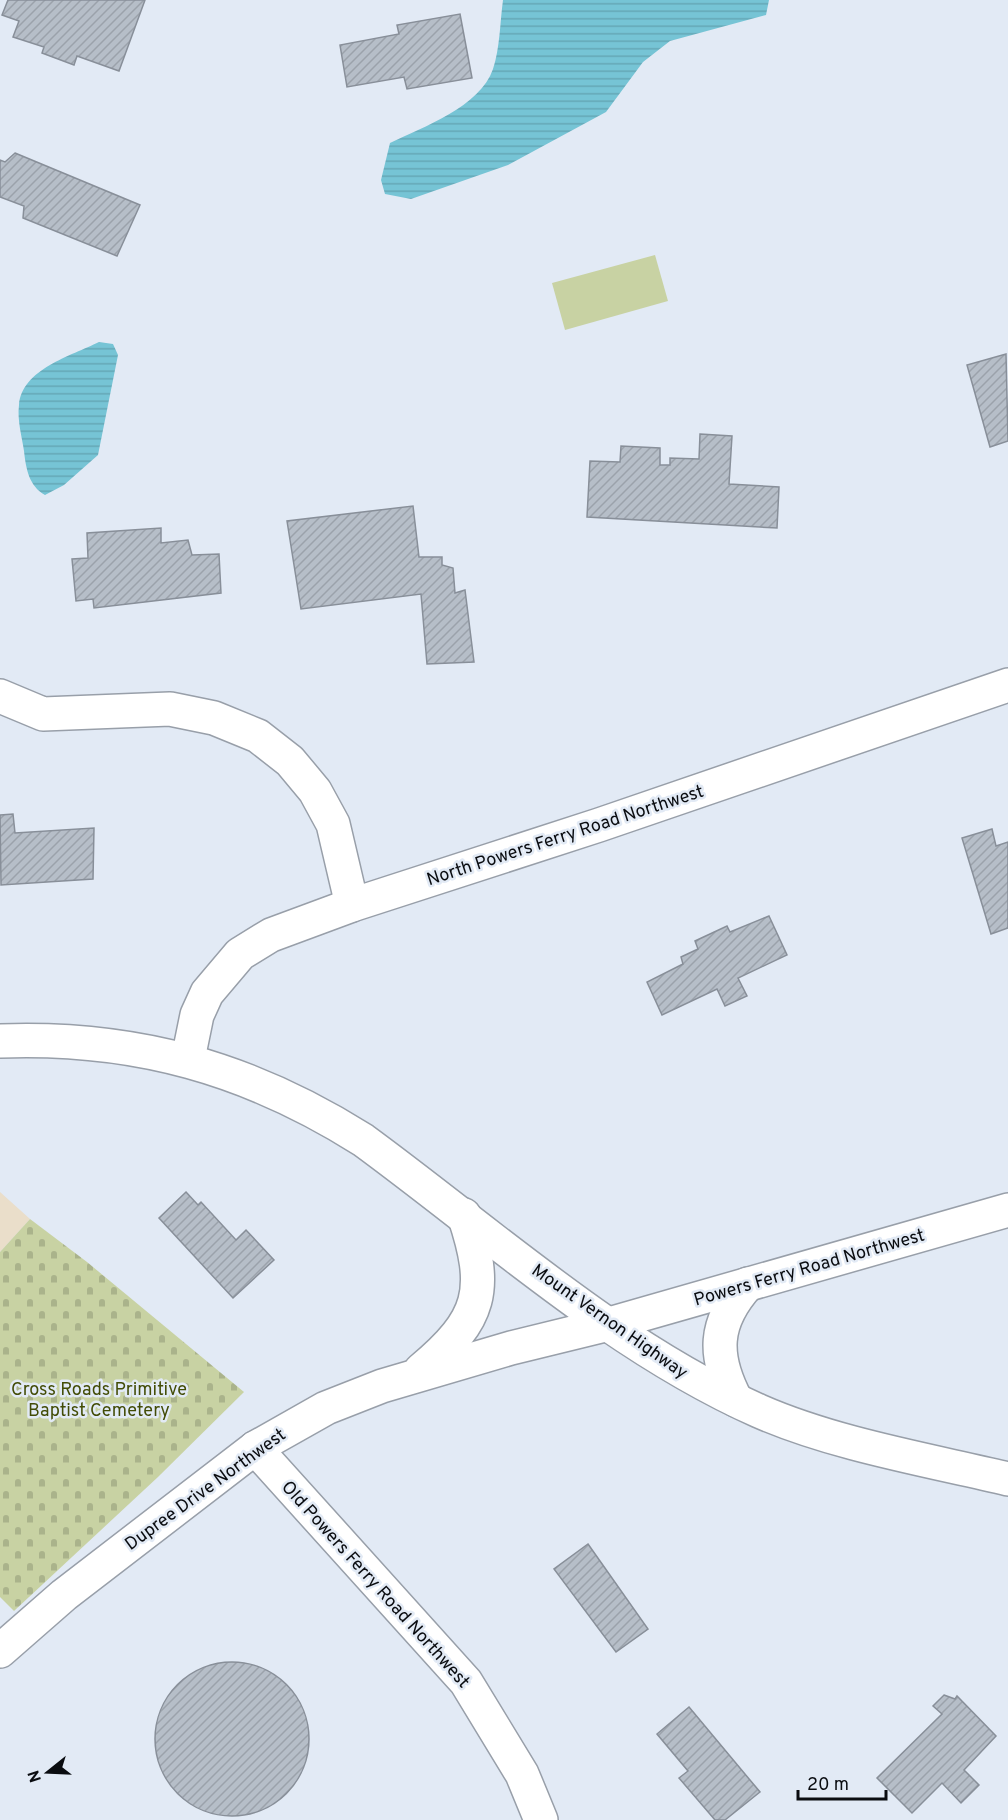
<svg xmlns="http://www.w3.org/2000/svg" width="1008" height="1820" viewBox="0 0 1008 1820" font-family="Overpass,sans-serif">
  <defs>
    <pattern id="cemetery-stones" width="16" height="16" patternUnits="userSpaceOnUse" patternTransform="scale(1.5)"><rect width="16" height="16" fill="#c8d2a3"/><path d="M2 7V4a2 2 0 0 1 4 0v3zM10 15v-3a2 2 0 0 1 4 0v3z" fill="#aab38b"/></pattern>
    <pattern id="water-rules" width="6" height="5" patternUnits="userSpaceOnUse" patternTransform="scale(1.5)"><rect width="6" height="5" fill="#76c4d5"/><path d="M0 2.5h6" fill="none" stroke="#65a7b6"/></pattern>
    <pattern id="building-hatch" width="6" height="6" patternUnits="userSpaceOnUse" patternTransform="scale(1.5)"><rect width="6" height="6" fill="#b6bec8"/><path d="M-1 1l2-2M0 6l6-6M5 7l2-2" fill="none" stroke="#9ba2ab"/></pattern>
  </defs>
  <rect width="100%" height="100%" fill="#e2eaf5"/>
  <polygon fill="#eadeca" points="0,1192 30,1219 0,1252"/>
  <polygon fill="#c8d2a3" points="655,255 668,301 565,330 552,283"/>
  <polygon fill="url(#cemetery-stones)" points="30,1219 87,1262 244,1392 158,1477 14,1611 0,1597 0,1252"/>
  <g fill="url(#water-rules)">
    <path d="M503 0H769L766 15 670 41 643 62 606 112 508 165 411 199 385 194 381 180 390 143C423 127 480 107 493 69 500 48 500 22 503 0Z"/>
    <path d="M99 342 113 344 118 355 98 455 64 485 45 495C29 486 26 469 24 451 22 437 17 420 19 405 22 369 71 356 99 342Z"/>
  </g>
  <g fill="url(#building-hatch)" stroke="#888f99" stroke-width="1.5">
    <polygon points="8,0 145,0 119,71 77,56 74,65 42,53 44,47 13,37 19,21 2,15"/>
    <polygon points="460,14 472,78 407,89 404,77 347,87 340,45 399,34 397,25"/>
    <polygon points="15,153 140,205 117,256 23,218 24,206 0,197 0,160 5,162"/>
    <polygon points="1006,354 1008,441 990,447 967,365"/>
    <polygon points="700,434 732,436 729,484 779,487 777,528 587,517 590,461 620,462 621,446 660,448 660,465 670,465 670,458 699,459"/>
    <polygon points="413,506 419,557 442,557 442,565 453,568 455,593 465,590 474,662 427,664 421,594 301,609 287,521"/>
    <polygon points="161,528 161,543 188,540 192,555 219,554 221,593 94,608 93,599 76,601 72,559 88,558 87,533"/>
    <polygon points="13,814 15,833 94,828 93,879 1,885 0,815"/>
    <polygon points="992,829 996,846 1008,842 1008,928 991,934 962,838"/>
    <polygon points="769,916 787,955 738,978 747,996 725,1006 717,989 662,1015 647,982 683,964 681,957 698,949 695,941 727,926 730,932"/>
    <polygon points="186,1192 198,1205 201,1202 236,1240 246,1230 274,1260 233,1298 159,1218"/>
    <polygon points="588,1544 648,1629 616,1652 554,1569"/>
    <circle cx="232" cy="1739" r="77"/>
    <polygon points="944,1695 955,1699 957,1696 996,1736 964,1770 979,1785 961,1803 942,1783 912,1813 877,1778 942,1714 933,1706"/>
    <polygon points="689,1707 760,1792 725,1820 715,1820 679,1778 688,1771 657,1734"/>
  </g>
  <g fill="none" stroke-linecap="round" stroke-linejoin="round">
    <g stroke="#989fa9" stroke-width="36">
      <g id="minor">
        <polyline points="0,696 43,714 170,709 214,718 258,736 290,761 315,791 333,824 352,905"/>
        <path d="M0 1041C135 1036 249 1068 363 1140 490 1233 615 1347 759 1411 834 1444 928 1460 1008 1479"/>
        <polyline points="188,1059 197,1015 207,993 240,954 271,935 352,905 599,825 1008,685"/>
        <path d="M421 1370C482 1319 489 1290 464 1215"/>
        <path d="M736 1400C713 1356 713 1323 748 1284"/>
        <polyline points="255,1448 466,1682 522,1774 541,1820"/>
        <polyline points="0,1651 64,1595 255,1448 326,1408 382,1386 511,1348 609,1324 1008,1210"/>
      </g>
    </g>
    <use href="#minor" stroke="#fff" stroke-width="33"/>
  </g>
  <g text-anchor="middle" stroke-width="5" stroke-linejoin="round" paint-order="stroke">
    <g font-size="18" fill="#0a0c10" stroke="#e2eaf5">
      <text transform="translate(565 835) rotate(-18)" y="6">North Powers Ferry Road Northwest</text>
      <text transform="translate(809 1267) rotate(-16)" y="6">Powers Ferry Road Northwest</text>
      <text transform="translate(610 1321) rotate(35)" y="6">Mount Vernon Highway</text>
      <text transform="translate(205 1489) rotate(-36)" y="6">Dupree Drive Northwest</text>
      <text transform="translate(376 1584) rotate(48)" y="6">Old Powers Ferry Road Northwest</text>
    </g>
    <g font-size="18" fill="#424c06" stroke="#e2eaf5">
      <text x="99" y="1395">Cross Roads Primitive<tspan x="99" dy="21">Baptist Cemetery</tspan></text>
    </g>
  </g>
  <g transform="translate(48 1772) rotate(252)" stroke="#e2eaf5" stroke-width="4.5" paint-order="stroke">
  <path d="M0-4.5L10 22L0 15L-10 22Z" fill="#0a0c10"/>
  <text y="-9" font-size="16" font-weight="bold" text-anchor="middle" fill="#0a0c10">N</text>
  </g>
  <path d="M798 1790v9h88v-9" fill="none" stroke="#0a0c10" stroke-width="3"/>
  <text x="807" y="1790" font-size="18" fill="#0a0c10" stroke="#e2eaf5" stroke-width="4.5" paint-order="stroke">20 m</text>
</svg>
